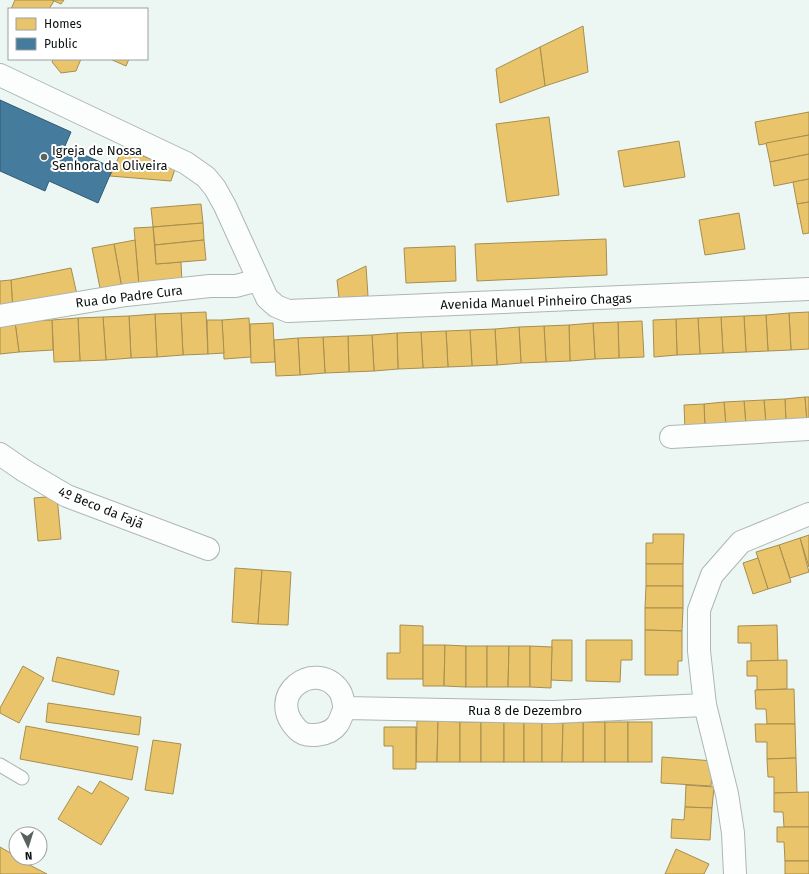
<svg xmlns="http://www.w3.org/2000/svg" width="809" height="874" viewBox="0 0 809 874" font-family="'Fira Sans',sans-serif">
  <rect width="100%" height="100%" fill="#ecf7f3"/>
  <g fill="#e9c46a" stroke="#a68e4f">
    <polygon points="15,0 52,0 54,1 49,9 11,9"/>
    <polygon points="52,0 64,0 61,4"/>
    <polygon points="583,26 588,72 545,86 540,47"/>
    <polygon points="540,47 545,86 500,103 496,69"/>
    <polygon points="53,59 81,59 76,71 61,73 52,62"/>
    <polygon points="110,59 129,59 126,66"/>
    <polygon points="809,112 809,135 759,145 755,122"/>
    <polygon points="549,117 559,195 507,202 496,124"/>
    <polygon points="809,135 809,154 770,162 766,143"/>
    <polygon points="679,141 685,177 624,187 618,151"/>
    <polygon points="123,148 175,169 171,181 110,176"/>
    <polygon points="809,154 809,179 774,186 770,162"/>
    <polygon points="809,179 809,202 797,204 793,182"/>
    <polygon points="809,202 809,233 803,234 797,204"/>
    <polygon points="201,204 203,223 153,227 151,208"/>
    <polygon points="739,213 745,249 705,255 699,220"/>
    <polygon points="203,223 204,240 155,245 153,227"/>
    <polygon points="153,227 156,264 181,262 182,283 139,286 134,228"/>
    <polygon points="606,239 607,275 477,281 475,244"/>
    <polygon points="135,240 139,286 122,289 114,244"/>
    <polygon points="204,240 206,260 156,264 155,245"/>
    <polygon points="114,244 122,289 101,293 92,248"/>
    <polygon points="455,246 456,281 406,283 404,248"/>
    <polygon points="366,266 368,296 339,298 337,280"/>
    <polygon points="71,268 78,299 13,312 11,280"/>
    <polygon points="11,280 13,312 0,313 0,281"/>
    <polygon points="206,312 208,354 183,355 181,313"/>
    <polygon points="809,312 809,349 791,350 789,313"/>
    <polygon points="181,313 183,355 157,357 155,314"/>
    <polygon points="789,313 791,350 768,351 766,315"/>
    <polygon points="155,314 157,357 131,358 129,316"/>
    <polygon points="766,315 768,351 746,352 744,316"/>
    <polygon points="129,316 131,358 106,360 103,317"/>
    <polygon points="744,316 746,352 723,353 721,317"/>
    <polygon points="103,317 106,360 80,361 78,318"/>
    <polygon points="721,317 723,353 700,354 698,318"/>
    <polygon points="78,318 80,361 54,362 52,320"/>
    <polygon points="249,318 251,357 224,359 222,320"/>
    <polygon points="698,318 700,354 677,355 676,319"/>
    <polygon points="676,319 677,355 654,357 653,320"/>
    <polygon points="52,320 53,350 19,352 15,322"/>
    <polygon points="207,320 222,320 224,353 208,354"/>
    <polygon points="642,321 644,357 619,358 618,322"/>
    <polygon points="15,322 19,352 0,354 0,324"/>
    <polygon points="618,322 619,358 595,359 593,323"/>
    <polygon points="273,323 275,362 251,363 250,324"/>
    <polygon points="593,323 595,359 570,361 569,325"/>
    <polygon points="569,325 570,361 546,362 544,326"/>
    <polygon points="544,326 546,362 521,363 519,327"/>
    <polygon points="519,327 521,363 497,365 495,329"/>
    <polygon points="495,329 497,365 472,366 470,330"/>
    <polygon points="470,330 472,366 448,367 446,331"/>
    <polygon points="446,331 448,367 423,368 421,332"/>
    <polygon points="421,332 423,368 398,369 397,333"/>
    <polygon points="397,333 398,369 374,371 372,335"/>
    <polygon points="372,335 374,371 349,372 348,336"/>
    <polygon points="348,336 349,372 325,373 323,337"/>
    <polygon points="323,337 325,373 300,375 298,338"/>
    <polygon points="298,338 300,375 276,376 274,340"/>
    <polygon points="805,397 807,421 786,422 785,399"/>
    <polygon points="805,397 809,397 809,421 807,421"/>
    <polygon points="785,399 786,422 766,424 764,400"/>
    <polygon points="764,400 766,424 746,425 744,401"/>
    <polygon points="744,401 746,425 726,426 724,402"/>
    <polygon points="724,402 726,426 705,428 704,404"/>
    <polygon points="704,404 705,428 685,429 684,405"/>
    <polygon points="57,496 61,539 38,541 34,498"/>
    <polygon points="653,534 684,534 683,564 646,564 646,543 653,543"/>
    <polygon points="809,535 809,567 800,538"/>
    <polygon points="800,538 809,572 790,578 779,545"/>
    <polygon points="779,545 791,582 768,589 756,552"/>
    <polygon points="758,558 768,589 753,594 743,563"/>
    <rect x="646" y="564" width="37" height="22"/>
    <polygon points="235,568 262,570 258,624 232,622"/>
    <polygon points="262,570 291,572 288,625 258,624"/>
    <polygon points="646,586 683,586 683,608 645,608"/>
    <polygon points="645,608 683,608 682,631 645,630"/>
    <polygon points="400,625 423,626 423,679 387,679 387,653 400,653"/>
    <polygon points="777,625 778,661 751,661 751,643 738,643 738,626"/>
    <polygon points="645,630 682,631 682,661 678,661 678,675 645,675"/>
    <polygon points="552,640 572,640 572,681 551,680"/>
    <polygon points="586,640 632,640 632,660 621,660 620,682 586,681"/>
    <polygon points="423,645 445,645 444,686 423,686"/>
    <polygon points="445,645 466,646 466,687 444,686"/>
    <rect x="466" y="646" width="21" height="41"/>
    <polygon points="487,646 509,646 508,687 487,687"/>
    <polygon points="509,646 530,646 530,687 508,687"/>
    <polygon points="530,646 552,647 551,688 530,687"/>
    <polygon points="57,657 119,671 114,695 52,681"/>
    <polygon points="787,660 787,689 757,690 757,676 747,676 747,661"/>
    <polygon points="23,666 44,678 19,723 0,713 0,708"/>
    <polygon points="794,689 795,724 767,724 766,709 756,709 755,690"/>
    <polygon points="48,703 141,717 139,735 46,722"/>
    <polygon points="417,721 438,721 437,762 416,762"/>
    <polygon points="438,721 460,722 460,762 437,762"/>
    <rect x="460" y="722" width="21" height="40"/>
    <rect x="481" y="722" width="23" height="40"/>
    <rect x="504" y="722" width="20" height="40"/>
    <rect x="524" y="722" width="18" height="40"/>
    <polygon points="542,722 563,723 562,762 542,762"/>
    <rect x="583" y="722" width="22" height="40"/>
    <polygon points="583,722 583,762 562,762 563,723"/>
    <rect x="605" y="722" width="23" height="40"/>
    <rect x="628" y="722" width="24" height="40"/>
    <polygon points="755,724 795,724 796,758 767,759 767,742 756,742"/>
    <polygon points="26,726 138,747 132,780 20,759"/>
    <polygon points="384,727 416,727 416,769 393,769 393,746 384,746"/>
    <polygon points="153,740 181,744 173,794 145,790"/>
    <polygon points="662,757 713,761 711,786 661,783"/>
    <polygon points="796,758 797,793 774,793 774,777 768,777 767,759"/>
    <polygon points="100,781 129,798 101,845 58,819 78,786 92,794"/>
    <polygon points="686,785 714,787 712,808 685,807"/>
    <polygon points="809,792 809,827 784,827 783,812 774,812 774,793"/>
    <polygon points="685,807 712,808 710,840 671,838 672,819 684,820"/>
    <polygon points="777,827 809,827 809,861 785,861 784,842 777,842"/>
    <polygon points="0,847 16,856 16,858 47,874 0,874"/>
    <polygon points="676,849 709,864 704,874 665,874"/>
    <rect x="785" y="861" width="24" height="13"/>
  </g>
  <polygon fill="#457b9d" stroke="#335b72" points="0,100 71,132 65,146 113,168 98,203 49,181 45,191 0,171"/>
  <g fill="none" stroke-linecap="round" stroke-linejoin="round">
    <g stroke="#adb6b2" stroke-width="15">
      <polyline id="lane" points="0,765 22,778"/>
    </g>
    <g stroke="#adb6b2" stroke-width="24">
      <g id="street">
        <polyline points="0,75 186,163 206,177 215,188 225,206 267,298 276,306 288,311 809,289"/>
        <polyline points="0,316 126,295 210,286 236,286 258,280"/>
        <polyline points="671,437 809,429"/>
        <polyline points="0,454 23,470 67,496 208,549"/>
        <path d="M345 708C342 713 341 720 337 725 330 735 307 739 298 730 263 695 315 658 339 690 343 695 343 703 345 708L553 712 705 705"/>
        <polyline points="735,874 733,833 727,794 705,705 699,651 699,610 712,575 741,542 809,514"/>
      </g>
    </g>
    <use href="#lane" stroke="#fcfefd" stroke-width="13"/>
    <use href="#street" stroke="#fcfefd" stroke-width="22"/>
  </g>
  <circle fill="#59625f" stroke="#fff" stroke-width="1.5" cx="44" cy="157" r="4"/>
  <g text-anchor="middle" stroke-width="4" stroke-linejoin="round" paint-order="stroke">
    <g font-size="13" fill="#0a110f" stroke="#fff" text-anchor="start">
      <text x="52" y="155">Igreja de Nossa<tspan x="52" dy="15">Senhora da Oliveira</tspan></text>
    </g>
    <g font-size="13" fill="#0a110f" stroke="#fff">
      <text transform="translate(129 296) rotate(-7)" y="5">Rua do Padre Cura</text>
      <text transform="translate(536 301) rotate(-2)" y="5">Avenida Manuel Pinheiro Chagas</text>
      <text transform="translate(101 507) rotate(22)" y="5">4º Beco da Fajã</text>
      <text x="525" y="715">Rua 8 de Dezembro</text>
    </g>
  </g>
  <rect x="8" y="8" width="140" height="52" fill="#ffffff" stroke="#9da09f"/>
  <rect x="16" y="18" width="20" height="12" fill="#e9c46a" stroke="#9da09f"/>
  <text x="44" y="28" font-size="12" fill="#0a110f">Homes</text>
  <rect x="16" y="38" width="20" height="12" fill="#457b9d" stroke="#9da09f"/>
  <text x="44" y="48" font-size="12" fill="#0a110f">Public</text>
  <g transform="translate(28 846) rotate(176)"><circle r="19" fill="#ffffff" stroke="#9da09f"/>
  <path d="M0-3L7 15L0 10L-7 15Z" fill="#59625f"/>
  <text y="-6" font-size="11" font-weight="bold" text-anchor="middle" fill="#0a110f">N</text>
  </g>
</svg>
